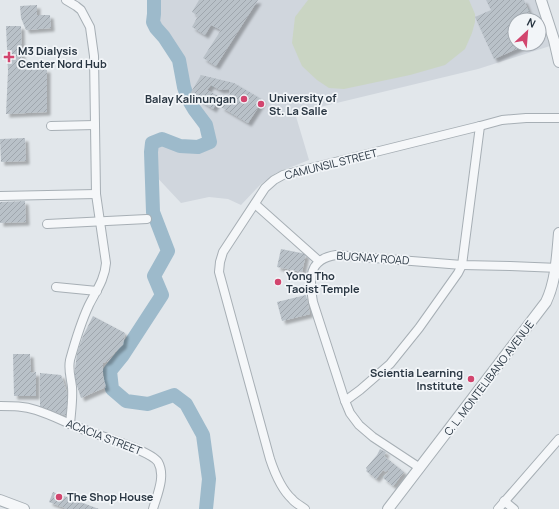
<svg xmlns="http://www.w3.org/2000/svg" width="559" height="509" viewBox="0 0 559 509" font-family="Manrope,sans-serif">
  <defs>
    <pattern id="building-hatch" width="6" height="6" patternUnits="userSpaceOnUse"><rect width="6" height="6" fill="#b9c1c8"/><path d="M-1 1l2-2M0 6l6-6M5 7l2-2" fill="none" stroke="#9fa6ad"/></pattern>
    <filter id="shadow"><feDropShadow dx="3.5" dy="3.5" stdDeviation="1" flood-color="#0004"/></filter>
  </defs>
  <rect width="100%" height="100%" fill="#e2e7eb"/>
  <path fill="#d0d6dd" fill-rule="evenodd" d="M154 0H535L543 20 550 46 478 69 295 113 309 160 276 173 261 184 241 205 228 199 209 197 181 203 152 172 151 152 152 143 162 139 180 146 198 147 210 142 206 125 194 109 188 99 184 87 179 60 164 37 156 28 153 22 154 14ZM515 20H539V44H515Z"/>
  <polygon fill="#cad5c3" points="308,0 469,0 475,14 475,22 472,33 465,49 445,65 410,75 344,89 329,88 317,80 302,66 292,43 295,17"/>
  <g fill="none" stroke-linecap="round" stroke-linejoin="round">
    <polyline stroke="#9dbacb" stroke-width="14" points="154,0 154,14 153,22 156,28 164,37 179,60 184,87 188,99 194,109 206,125 210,142 198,147 180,146 162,139 152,143 151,152 153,212 168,251 154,276 162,295 123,355 110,371 112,389 126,401 148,404 174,395 186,404 203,435 209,479 206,509"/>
  </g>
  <g fill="url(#building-hatch)" filter="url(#shadow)">
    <polygon points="199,0 258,0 216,66 203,58 221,30 211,25 205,35 192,27 198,16 192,12"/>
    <polygon points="486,0 524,0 531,17 523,20 515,20 515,44 528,44 494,59 475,17 491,10"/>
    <polygon points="37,5 37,15 50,15 51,28 26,30 21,18 20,6"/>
    <polygon points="6,26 21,26 22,70 47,69 47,112 6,114 8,71"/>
    <polygon points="201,75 234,83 263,100 248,123 221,107 230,94 229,89 220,90 211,85 207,90 220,97 213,109 190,94"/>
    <polygon points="25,138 26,161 1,162 0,139"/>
    <polygon points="25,201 26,222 0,223 0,202"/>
    <polygon points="281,249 306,254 302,272 277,267"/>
    <polygon points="306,295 310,314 282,321 277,302"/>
    <polygon points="93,316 125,333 123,345 115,352 108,361 103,363 103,376 106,387 81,398 74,377 77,353 83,336"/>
    <polygon points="13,354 30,354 31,373 36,372 36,396 14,396"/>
    <polygon points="40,373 61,375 71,404 67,416 40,407"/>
    <polygon points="380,449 386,452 384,456 404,472 393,486 383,478 389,471 388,470 386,472 383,470 376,479 366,471 367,470 366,468 377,455"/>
    <polygon points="53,492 99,509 67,509 49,502"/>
  </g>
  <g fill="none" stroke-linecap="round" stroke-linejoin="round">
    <g stroke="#a7afb5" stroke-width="10">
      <g id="minor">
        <path d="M66 0 76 6 81 10 90 27 94 56 96 194 106 263C105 279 96 291 89 305 81 322 75 342 70 360 68 371 71 377 72 387 73 399 71 412 70 424"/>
        <polyline points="51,126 95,125"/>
        <polyline points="0,196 96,194"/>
        <polyline points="255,204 319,261"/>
        <polyline points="47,224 147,219"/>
        <polyline points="56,287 97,291"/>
        <polyline points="345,401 360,390 390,364 419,328 458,273 462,265 480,126"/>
        <path d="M0 406C13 406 24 406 36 410 52 415 67 423 82 429 97 435 150 450 158 462 166 476 157 495 153 509"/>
        <path d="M420 468 373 437 359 425 350 413 345 401 313 302C309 279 308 259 336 255L462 265 510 266 559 268"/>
        <polyline points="504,501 514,509"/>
        <path d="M305 509C301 506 295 503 292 499 282 490 274 471 270 459L219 272 220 262 223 252 265 188 274 180 283 175 480 126 502 120 526 118H559"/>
        <polyline points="498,509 559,439"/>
      </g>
    </g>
    <g stroke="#a7afb5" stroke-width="12">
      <g id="tertiary">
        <polyline points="541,0 554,40 559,62"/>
        <polyline points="0,500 24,509"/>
        <path d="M388 509 546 302C556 281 557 256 559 233"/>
      </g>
    </g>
    <use href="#minor" stroke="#f5f7f9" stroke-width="8"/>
    <use href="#tertiary" stroke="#f5f7f9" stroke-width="10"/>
  </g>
  <g fill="#d2456e" stroke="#f2f5f8" stroke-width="1.5">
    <path d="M7 51h4v4h4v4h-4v4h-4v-4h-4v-4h4z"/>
    <circle cx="244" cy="99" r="4"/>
    <circle cx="261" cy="104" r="4"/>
    <circle cx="278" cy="282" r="4"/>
    <circle cx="471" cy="379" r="4"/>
    <circle cx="59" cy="497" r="4"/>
  </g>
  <g text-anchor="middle" stroke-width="3.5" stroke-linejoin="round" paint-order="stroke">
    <g font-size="11" font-weight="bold" fill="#2a3743" stroke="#f2f5f8" text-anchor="start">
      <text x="18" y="55">M3 Dialysis<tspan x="18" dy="13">Center Nord Hub</tspan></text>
      <text x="269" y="102">University of<tspan x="269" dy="13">St. La Salle</tspan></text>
      <text x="236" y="103" text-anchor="end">Balay Kalinungan</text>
      <text x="286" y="280">Yong Tho<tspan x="286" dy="13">Taoist Temple</tspan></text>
      <text x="463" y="377" text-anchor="end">Scientia Learning<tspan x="463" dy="13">Institute</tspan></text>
      <text x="67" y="501">The Shop House</text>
    </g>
    <g font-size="11" fill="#2a3743" stroke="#f2f5f8">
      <text transform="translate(331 164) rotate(-14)" y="4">CAMUNSIL STREET</text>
      <text transform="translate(373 258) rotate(4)" y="4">BUGNAY ROAD</text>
      <text transform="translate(489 378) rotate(-53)" y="4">C. L. MONTELIBANO AVENUE</text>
      <text transform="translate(104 437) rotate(21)" y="4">ACACIA STREET</text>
    </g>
  </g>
  <g transform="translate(527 32) rotate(26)"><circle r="19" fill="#f2f5f8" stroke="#a2a9b0"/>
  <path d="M0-3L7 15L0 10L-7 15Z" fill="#d2456e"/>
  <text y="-6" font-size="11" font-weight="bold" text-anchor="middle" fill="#2a3743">N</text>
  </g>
</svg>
